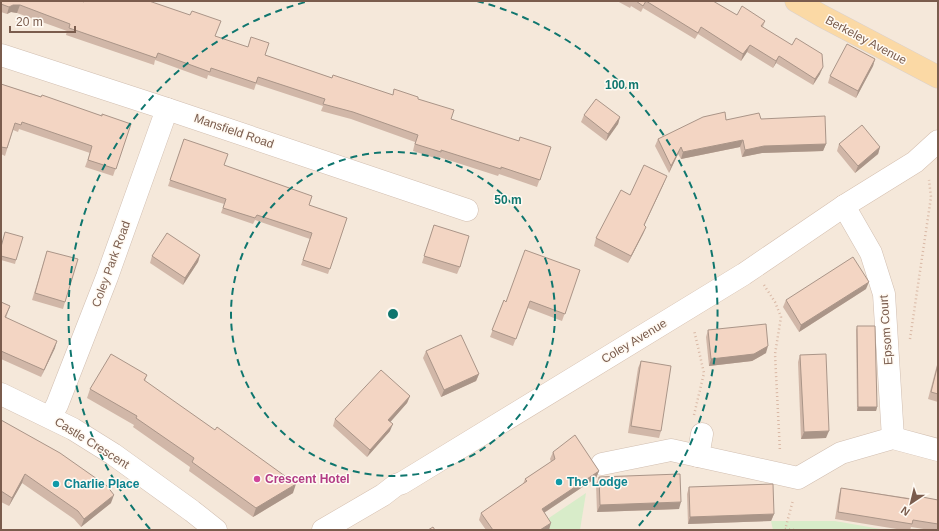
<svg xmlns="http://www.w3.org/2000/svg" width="939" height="531" viewBox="0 0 939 531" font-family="Helvetica,sans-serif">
  <rect width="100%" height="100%" fill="#fdf6ec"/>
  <rect fill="#f5e8da" x="1" y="1" width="937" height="529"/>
  <g fill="#d8ecc9">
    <polygon points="586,493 580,530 548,530 543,522"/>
    <polygon points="771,521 835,521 886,530 773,530"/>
  </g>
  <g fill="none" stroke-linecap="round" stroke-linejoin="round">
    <g stroke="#d1beb0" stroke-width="23">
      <g id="street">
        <polyline points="1,55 167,109 467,210"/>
        <polyline points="844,206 871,253 884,294 893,438"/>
        <polyline points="1,394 73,429 113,454 192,511 216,530"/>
        <polyline points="50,417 57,405 107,277 167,109"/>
        <polyline points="698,456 702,434"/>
        <polyline points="602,464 671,450 798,478 841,453 893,438 938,450"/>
      </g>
    </g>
    <g stroke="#d6c0b0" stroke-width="23">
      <polyline id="secondary" points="323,530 383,495 396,485 402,483 744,274 844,206 915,162 938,141"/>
    </g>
    <g stroke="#dad1cd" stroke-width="23">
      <polyline id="primary" points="796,1 822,16 938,77"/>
    </g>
    <g stroke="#d9b8a5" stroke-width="2.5" stroke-dasharray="1 3" stroke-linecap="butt">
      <polyline points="764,285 775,302 781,317 775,354 780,452"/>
      <polyline points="910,339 931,197 929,180"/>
      <polyline points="694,415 704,373 694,330"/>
      <polyline points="785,529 795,530"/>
      <polyline points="785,530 793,500"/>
    </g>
    <use href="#street" stroke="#fff" stroke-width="22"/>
    <use href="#secondary" stroke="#fff" stroke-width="22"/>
    <use href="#primary" stroke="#fbd9a5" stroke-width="22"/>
  </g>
  <g fill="#d1b7a8">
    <polygon points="1,1 215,36 265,55 332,78 392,95 418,99 451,119 519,141 551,147 537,187 499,174 498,176 439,157 438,159 413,151 415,142 351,119 321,111 323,106 256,84 254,90 208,75 207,79 155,60 154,65 66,35 67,31 17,13 11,12 7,14 1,12"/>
    <polygon points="617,1 713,1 737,15 765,21 763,27 820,74 813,85 776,63 773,68 747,52 741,61 698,34 695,39 643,8 641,12 631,6 630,8"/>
    <polygon points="875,59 873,66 856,98 828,83 830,76"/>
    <polygon points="1,84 102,116 131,124 113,176 85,167 90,153 19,129 18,132 13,130 5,156 1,154"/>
    <polygon points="584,115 620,117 618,124 606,141 581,122"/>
    <polygon points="761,119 826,144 823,151 762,153 742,157 740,147 681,159 678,154 669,173 655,146 658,139 726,120"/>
    <polygon points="184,139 224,165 309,205 347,218 328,274 301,265 310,239 255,220 253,224 221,213 224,204 168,186"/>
    <polygon points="839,144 880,147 878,154 855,173 837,151"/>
    <polygon points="664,183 644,226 646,227 643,234 628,263 594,246 596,238 630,195"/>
    <polygon points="434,225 460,267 457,274 422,263"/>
    <polygon points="1,246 16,260 15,264 1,260"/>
    <polygon points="47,251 65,302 63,309 32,300"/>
    <polygon points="200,255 198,262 183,285 150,263 152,256"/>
    <polygon points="580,270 562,321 528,308 513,346 490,337 504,300 506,302"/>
    <polygon points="866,289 799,332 783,307 786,300"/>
    <polygon points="1,302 10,306 6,318 55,348 41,377 1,359"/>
    <polygon points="857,326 877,407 876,411 857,411 856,330"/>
    <polygon points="708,330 766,353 752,361 709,366 706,337"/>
    <polygon points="426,351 479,374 476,381 441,397 423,358"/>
    <polygon points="800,355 826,438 801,439 798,362"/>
    <polygon points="641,361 661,431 659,438 628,433 638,368"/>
    <polygon points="938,361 938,402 928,399"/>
    <polygon points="147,375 145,381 293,493 253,517 189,471 190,467 133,427 134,425 87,398 90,389"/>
    <polygon points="410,396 407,403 390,422 390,431 367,457 333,426 335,419"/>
    <polygon points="1,420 111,503 81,527 74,519 22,483 9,506 1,502"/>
    <polygon points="553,452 599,471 596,478 544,513 548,530 486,530 479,520 481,513 523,484 525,479 551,462 550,459"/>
    <polygon points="599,477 679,509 597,512 596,484"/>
    <polygon points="689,487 774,514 771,521 688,524 687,494"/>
    <polygon points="841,488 916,499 917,496 938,500 938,530 930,530 911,527 910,530 903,530 835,519 839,495"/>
  </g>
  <g fill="#aa9588">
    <polygon points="13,5 20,5 17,13 11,12 7,14 9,7"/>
    <polygon points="750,45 747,52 741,61 743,54"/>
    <polygon points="779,56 776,63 773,68 776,61"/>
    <polygon points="875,59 873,66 856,98 858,91"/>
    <polygon points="823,67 820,74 813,85 815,79"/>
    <polygon points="620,117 618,124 606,141 608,134"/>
    <polygon points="743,140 740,147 681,159 683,152"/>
    <polygon points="826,144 823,151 762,153 742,157 745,150 764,146"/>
    <polygon points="681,147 678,154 669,173 671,166"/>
    <polygon points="880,147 878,154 855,173 858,166"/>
    <polygon points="667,176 664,183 641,232 644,225"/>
    <polygon points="646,227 643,234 628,263 631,256"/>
    <polygon points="200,255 198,262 183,285 185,278"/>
    <polygon points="869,282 866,289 799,332 801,325"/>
    <polygon points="57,341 55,348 41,377 44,370"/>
    <polygon points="768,346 766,353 752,361 709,366 711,359"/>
    <polygon points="479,374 476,381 441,397 444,390"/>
    <polygon points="410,396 407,403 386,427 388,420"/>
    <polygon points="858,407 877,407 876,411 857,411"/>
    <polygon points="393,424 390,431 367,457 370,450"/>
    <polygon points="829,431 826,438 801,439 804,432"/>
    <polygon points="599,471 596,478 539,516 542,509"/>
    <polygon points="25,474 22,483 9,506 12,498"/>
    <polygon points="296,484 293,493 253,517 256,508"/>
    <polygon points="114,495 111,503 81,527 84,519"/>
    <polygon points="681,502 679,509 597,512 600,505"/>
    <polygon points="774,514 771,521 688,524 690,517"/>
    <polygon points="551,523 549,530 540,530"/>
  </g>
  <g fill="#f3d5c3" stroke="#aa9588">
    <polygon points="1,1 82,1 84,2 85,1 149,1 190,15 192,11 221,21 215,36 248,47 251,37 269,43 265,55 332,78 333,75 393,95 394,89 418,97 418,99 454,110 451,119 519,141 520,137 551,147 540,180 501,167 501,169 441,150 441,152 415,144 418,135 353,112 323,104 325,99 258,77 256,83 211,68 210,72 158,53 156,58 69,28 70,24 20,5 13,5 9,7 1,4"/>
    <polygon points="636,1 713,1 737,15 742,6 765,21 761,26 792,45 796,38 822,54 823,67 815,79 779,56 776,61 750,45 743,54 701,27 698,33 646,1 643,6"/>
    <polygon points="847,44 875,59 858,91 830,76"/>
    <polygon points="1,84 41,97 42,95 102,116 102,114 131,124 116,169 88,160 92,146 22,122 21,125 15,123 7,148 1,147"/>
    <polygon points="596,99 620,117 608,134 584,115"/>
    <polygon points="725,112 726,120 759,113 761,119 825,116 826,144 764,146 745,150 743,140 683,152 681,147 671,166 658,139 703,117"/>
    <polygon points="862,125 880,147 858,166 839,144"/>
    <polygon points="184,139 228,154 224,165 312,196 309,205 347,218 330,269 303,260 312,233 257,215 255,218 223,208 226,199 170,180"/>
    <polygon points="644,165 667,176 644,225 646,227 631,256 596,238 621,190 630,195"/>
    <polygon points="434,225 469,236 460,267 424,256"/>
    <polygon points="5,232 23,237 16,260 1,256 1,247"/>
    <polygon points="167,233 200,255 185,278 152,256"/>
    <polygon points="525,250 580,270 565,314 530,301 516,339 492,330 504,300 506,302"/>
    <polygon points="47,251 78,259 65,302 35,293"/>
    <polygon points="853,257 869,282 801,325 786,300"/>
    <polygon points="1,302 10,306 5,317 57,341 44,370 1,351"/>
    <polygon points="766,324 768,346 754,354 711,359 708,330"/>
    <polygon points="857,326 875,326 877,407 858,407"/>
    <polygon points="461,335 479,374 444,390 426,351"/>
    <polygon points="111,354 147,375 144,380 215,430 217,427 296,484 256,508 192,462 194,458 136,418 137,416 90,389"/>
    <polygon points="826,354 829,431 804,432 800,355"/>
    <polygon points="641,361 671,366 661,431 631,426"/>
    <polygon points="938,364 938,394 931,392"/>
    <polygon points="381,370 410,396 388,420 393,424 370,450 335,419"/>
    <polygon points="1,420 60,453 107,486 114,495 84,519 78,511 25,474 12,498 1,491"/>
    <polygon points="575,435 599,471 542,509 551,523 540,530 493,530 481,513 527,481 525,479 555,459 553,452"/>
    <polygon points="680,474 681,502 600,505 599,477"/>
    <polygon points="773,484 774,514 690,517 689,487"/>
    <polygon points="841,488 916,500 917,496 938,500 938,524 913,520 912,524 838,512"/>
    <polygon points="433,527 435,530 428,530"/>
  </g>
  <g fill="none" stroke="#0f766e" stroke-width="2" stroke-dasharray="7 5">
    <circle cx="393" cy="314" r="162"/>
    <path d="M150 529A324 324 0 0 1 309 1M477 1A324 324 0 0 1 636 529"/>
  </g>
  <circle fill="#d1479c" stroke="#fffaf3" stroke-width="1.5" cx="257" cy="479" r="4"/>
  <g fill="#0f9aa8" stroke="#fffaf3" stroke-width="1.5">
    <circle cx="559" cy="482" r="4"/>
    <circle cx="56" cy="484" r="4"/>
  </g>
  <g text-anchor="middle" stroke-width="3" stroke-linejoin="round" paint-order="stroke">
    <g font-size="12" fill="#7a5c4d" stroke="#fffaf3">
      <text transform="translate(866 40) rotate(28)" y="4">Berkeley Avenue</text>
      <text transform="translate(234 131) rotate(19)" y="4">Mansfield Road</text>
      <text transform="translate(111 264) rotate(-70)" y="4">Coley Park Road</text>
      <text transform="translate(886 330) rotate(-94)" y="4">Epsom Court</text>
      <text transform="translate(634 341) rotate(-31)" y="4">Coley Avenue</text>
      <text transform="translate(92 443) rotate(32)" y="4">Castle Crescent</text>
    </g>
    <g font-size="12" font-weight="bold" fill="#b23c85" stroke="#fffaf3" text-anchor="start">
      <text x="265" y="483">Crescent Hotel</text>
    </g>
    <g font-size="12" font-weight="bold" fill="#0d838f" stroke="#fffaf3" text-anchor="start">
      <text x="567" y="486">The Lodge</text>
      <text x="64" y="488">Charlie Place</text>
    </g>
  </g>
  <circle cx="393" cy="314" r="6" fill="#0f766e" stroke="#fffaf3" stroke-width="2"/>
  <g font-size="12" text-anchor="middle" font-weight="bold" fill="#0f766e" stroke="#fffaf3" stroke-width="3" stroke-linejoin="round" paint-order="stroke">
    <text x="622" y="89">100 m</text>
    <text x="508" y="204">50 m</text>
  </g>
  <rect width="939" height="531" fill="none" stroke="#7a5c4d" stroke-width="4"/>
  <g transform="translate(911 503) rotate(215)" stroke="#fffaf3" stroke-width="3" paint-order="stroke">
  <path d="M0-3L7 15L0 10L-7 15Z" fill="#7a5c4d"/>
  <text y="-6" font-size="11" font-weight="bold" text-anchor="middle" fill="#7a5c4d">N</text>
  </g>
  <path d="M10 26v6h65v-6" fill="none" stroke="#7a5c4d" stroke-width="2"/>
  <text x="16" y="26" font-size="12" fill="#7a5c4d" stroke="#fffaf3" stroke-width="3" paint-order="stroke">20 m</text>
</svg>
